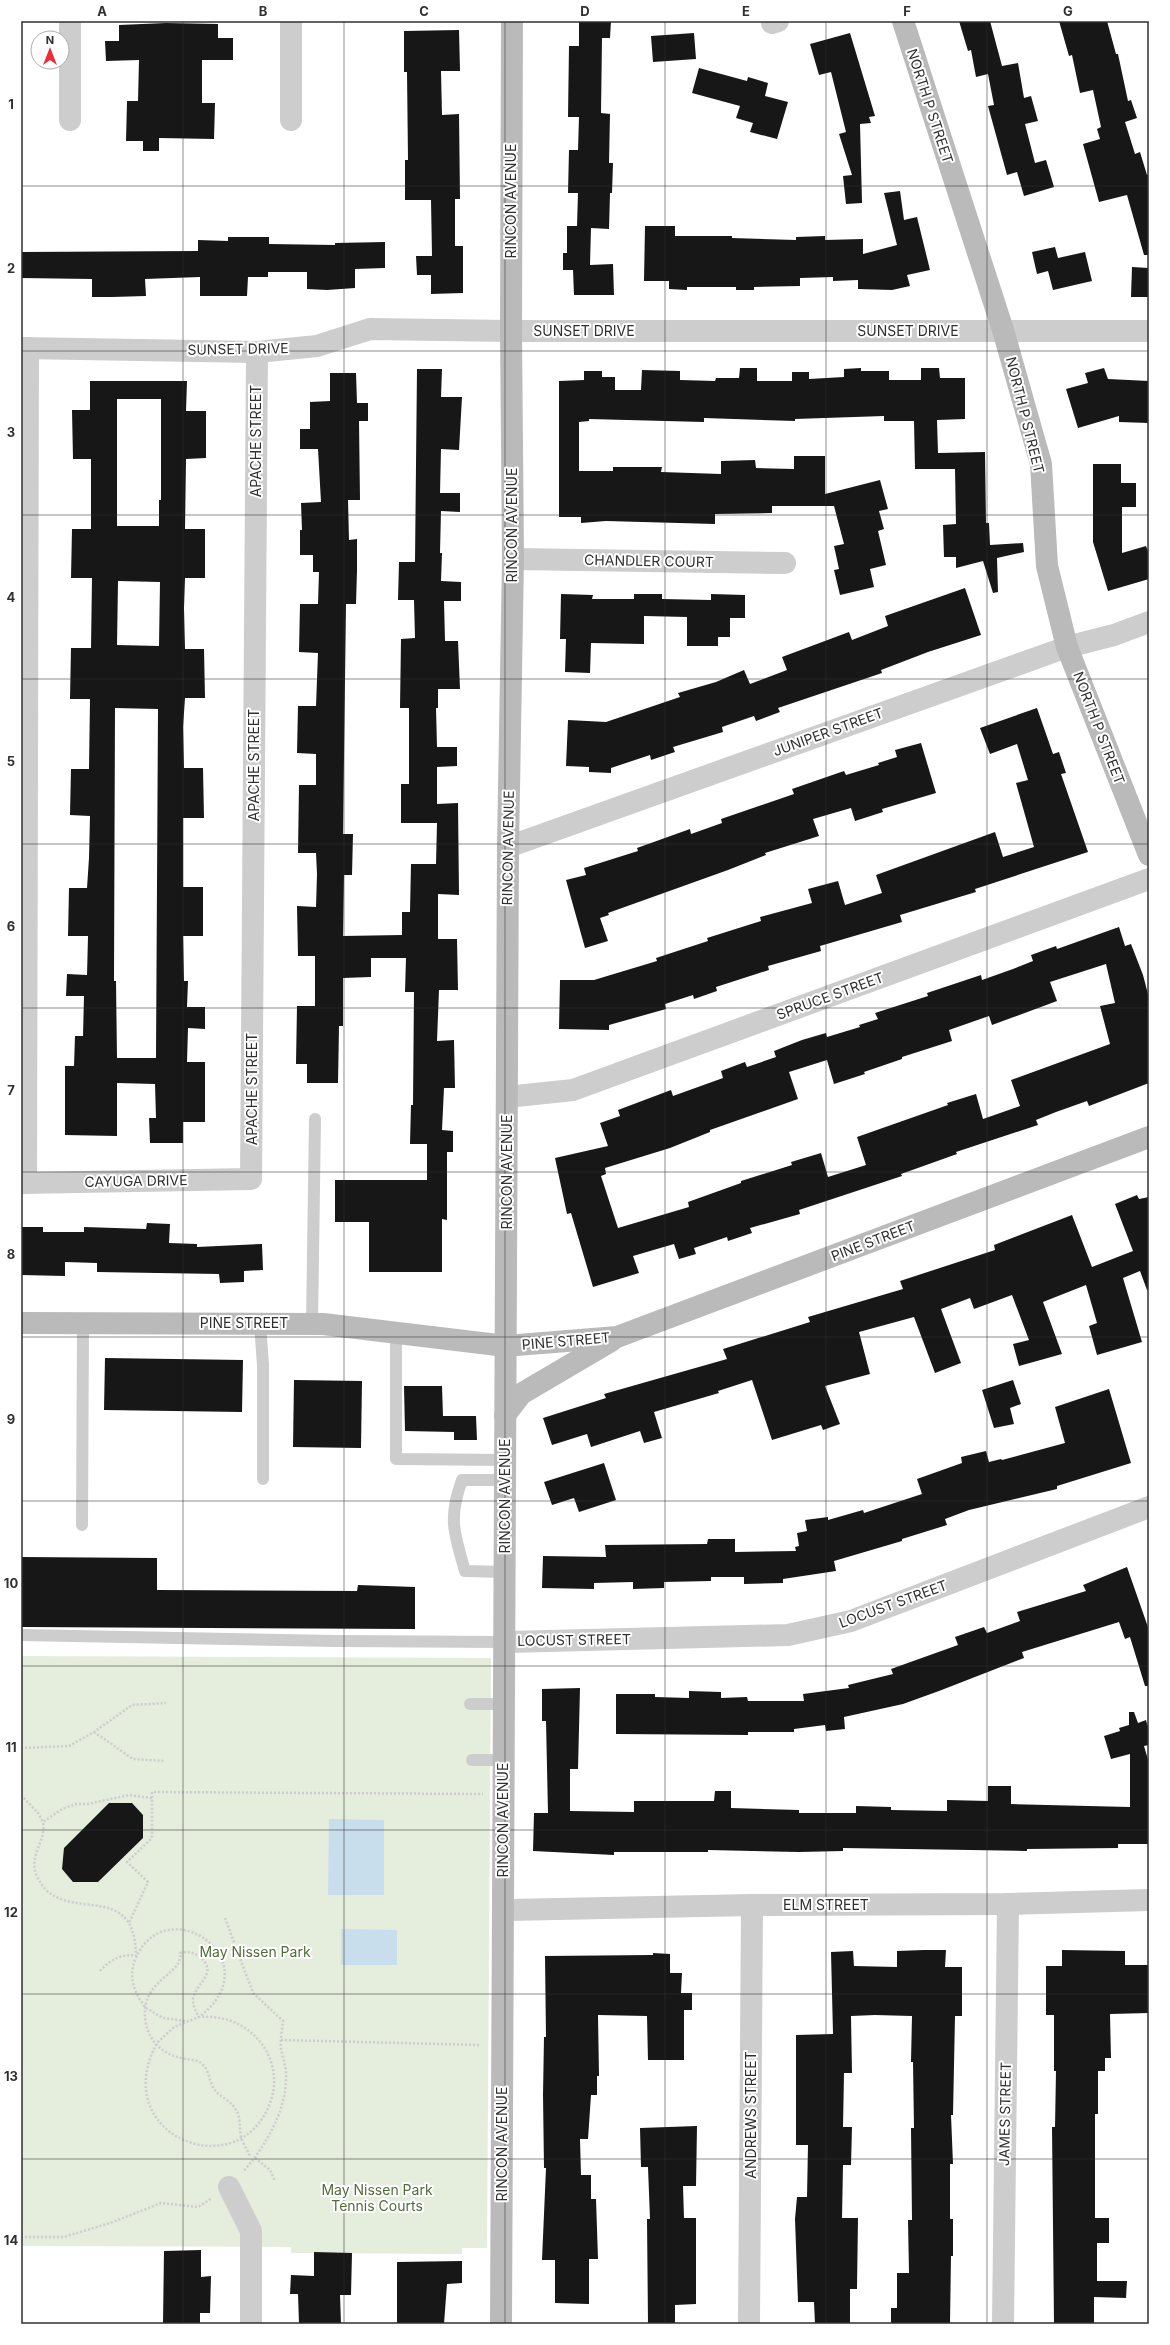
<svg xmlns="http://www.w3.org/2000/svg" width="1170" height="2345" viewBox="0 0 1170 2345" font-family="Inter,sans-serif">
  <rect width="100%" height="100%" fill="#fff"/>
  <polygon fill="#e5eddd" points="21,1656 491,1658 487,2248 462,2248 462,2254 291,2253 291,2247 21,2246"/>
  <g fill="#c9deed">
    <polygon points="329,1819 384,1820 384,1895 328,1895"/>
    <polygon points="341,1929 397,1930 397,1965 341,1965"/>
  </g>
  <g fill="#171717" fill-rule="evenodd">
    <polygon points="579,21 611,21 610,38 602,38 601,113 610,114 609,163 613,163 612,193 610,193 609,229 591,228 590,265 613,264 614,295 574,295 573,270 563,270 563,253 567,253 567,226 577,226 578,193 568,193 569,150 578,150 579,117 568,117 569,46 579,46"/>
    <polygon points="959,21 990,21 1002,66 1018,63 1024,98 1031,96 1038,121 1025,124 1035,163 1046,160 1054,187 1024,196 1017,172 1007,175 988,106 994,105 988,74 976,77 971,50 968,51"/>
    <polygon points="1059,21 1107,21 1116,54 1118,54 1128,101 1131,100 1137,118 1125,122 1135,154 1140,152 1147,175 1149,175 1149,255 1144,255 1127,195 1099,202 1083,144 1100,139 1097,129 1101,127 1093,90 1080,93 1072,55 1069,56"/>
    <polygon points="166,23 218,24 218,38 233,38 233,60 202,60 202,103 215,103 214,139 159,138 159,151 143,151 143,141 126,141 127,101 138,101 139,60 106,61 105,41 119,41 119,25"/>
    <polygon points="459,30 460,71 441,71 442,115 459,114 460,199 455,199 455,246 463,246 463,293 431,294 431,275 417,275 416,256 432,256 431,200 405,200 405,160 408,160 407,72 404,72 404,31"/>
    <polygon points="694,33 696,59 653,62 651,36"/>
    <polygon points="850,33 875,116 869,117 871,123 860,124 862,203 846,204 843,176 852,175 839,134 846,132 831,72 819,75 810,44"/>
    <polygon points="699,68 747,81 748,77 768,83 765,96 788,102 777,139 750,132 753,123 736,118 740,106 692,93"/>
    <polygon points="900,191 904,220 917,217 930,270 907,275 910,286 892,290 858,289 858,280 833,281 833,277 800,278 800,286 754,287 754,290 736,290 736,287 687,287 687,290 669,289 669,281 644,281 645,226 675,226 675,236 732,236 732,238 796,240 796,237 825,236 825,240 863,239 863,254 897,245 884,193"/>
    <polygon points="228,237 269,237 269,244 335,245 335,243 385,242 385,268 355,269 355,288 327,290 307,289 307,272 268,272 268,277 248,277 247,296 200,296 200,277 145,279 146,296 112,297 92,297 92,279 21,278 21,252 198,251 198,240 228,241"/>
    <polygon points="1055,247 1058,258 1085,252 1092,281 1053,290 1048,271 1037,274 1032,252"/>
    <polygon points="1132,267 1149,268 1149,297 1131,297"/>
    <polygon points="740,368 757,368 757,381 792,381 792,372 809,372 809,379 844,377 844,369 861,368 861,371 889,371 889,380 921,380 921,368 939,368 940,378 965,378 965,419 937,420 938,453 985,452 986,523 989,523 990,545 1023,543 1024,552 997,558 998,592 993,593 983,561 956,568 956,557 944,557 943,525 956,524 955,469 915,469 914,421 884,421 884,416 795,419 795,421 704,418 704,422 589,419 589,421 579,422 579,471 613,471 613,467 662,467 661,472 721,474 721,461 755,460 756,468 794,469 794,456 825,456 825,494 880,480 888,509 879,511 884,529 878,531 886,565 870,569 874,587 840,595 834,570 839,569 834,546 844,544 834,506 772,506 772,513 715,514 715,524 606,521 581,523 581,517 559,517 559,381 584,380 584,371 602,371 602,377 615,377 615,390 641,390 642,370 680,371 680,380 715,381 716,378 739,378"/>
    <polygon points="1104,368 1108,379 1149,381 1149,423 1119,422 1119,416 1078,428 1066,389 1088,383 1085,373"/>
    <polygon points="417,369 442,369 441,397 462,397 459,450 441,449 440,493 460,493 460,512 441,511 440,553 442,553 441,581 461,582 461,601 444,601 445,641 458,641 460,689 438,689 438,708 436,708 437,747 457,747 457,766 437,767 437,804 458,803 459,895 438,894 438,939 457,939 458,990 439,990 437,1041 454,1040 455,1088 444,1088 442,1130 453,1131 453,1152 447,1152 447,1220 442,1219 442,1272 369,1272 369,1222 335,1222 335,1180 427,1180 427,1144 410,1144 411,1105 413,1105 414,992 405,992 406,958 371,958 371,977 343,978 343,1026 339,1026 338,1083 307,1083 307,1064 296,1064 297,1006 315,1006 315,956 298,956 297,906 316,907 317,874 316,853 298,853 299,785 316,785 316,754 297,753 298,706 316,706 318,653 299,652 300,604 318,604 319,572 313,572 313,555 300,555 300,530 302,530 301,503 321,502 318,449 300,449 300,429 310,429 310,402 330,401 330,373 356,373 357,403 368,403 368,421 359,421 360,500 348,500 349,540 357,539 357,571 356,604 346,604 343,834 353,834 352,875 344,875 343,936 402,935 402,912 410,912 411,864 436,864 437,823 401,823 401,784 409,784 409,708 400,708 401,639 415,638 414,600 398,600 399,562 415,562"/>
    <path d="M90 381H187L186 411H206V458L186 459 185 529H205V578H185L184 608 185 649H204L205 698H185L183 727 184 768H203L204 818H183V887H203V936H183L184 981H188L187 1007H205V1029L188 1028 187 1062H205V1122H183V1143H150L149 1118H156L155 1084 117 1083V1136L65 1135V1066H74L75 1036H83L84 996H66L67 974 87 975 88 936H68L69 888H87L89 858 90 816 70 815 71 769H89L90 699H70L71 648H91L92 578H71L72 529H91V459H73L72 410H90ZM117 399H161V500H159V526H117ZM118 581 160 582 159 646 117 645ZM115 708 158 709 156 1058H117L116 981H114Z"/>
    <polygon points="1093,464 1121,464 1121,483 1136,483 1136,507 1122,507 1122,553 1146,546 1149,554 1149,579 1108,591 1093,542"/>
    <polygon points="965,588 981,635 928,652 881,670 882,673 778,708 780,712 756,721 754,716 722,727 723,732 673,747 675,752 651,760 650,755 611,768 611,773 589,772 589,767 566,766 568,720 606,722 680,697 678,693 716,682 744,670 750,684 787,670 782,657 849,632 852,640 888,626 885,616"/>
    <polygon points="561,594 593,595 592,599 634,599 634,594 662,594 662,599 711,600 711,594 745,595 745,618 730,618 730,637 718,637 718,646 687,646 687,617 644,616 644,644 591,643 590,673 565,672 566,639 560,639"/>
    <polygon points="1037,708 1053,754 1059,752 1066,773 1061,774 1088,852 975,889 976,892 900,915 902,922 820,946 821,951 768,966 769,970 716,987 717,991 694,999 693,995 665,1004 666,1009 609,1025 609,1030 559,1029 560,980 594,980 657,961 656,958 708,941 707,938 761,921 760,917 812,903 808,889 838,881 845,905 882,893 876,875 995,832 1003,857 1034,847 1016,783 1028,780 1017,744 990,754 980,728"/>
    <polygon points="921,743 936,793 882,809 883,812 855,821 851,808 813,819 819,836 765,853 766,855 728,870 608,913 609,915 600,918 608,941 585,948 566,880 586,875 584,868 638,851 637,848 690,829 691,834 722,823 721,819 794,794 792,789 844,771 846,775 879,765 878,763 897,757 895,750"/>
    <path d="M1119 927 1125 946 1131 944 1143 975 1149 998V1083L1089 1106 1087 1101 1056 1112 1036 1120 1038 1125 956 1152 957 1154 901 1174 902 1176 799 1210 800 1214 750 1228 752 1233 728 1241 727 1237 694 1248 696 1254 679 1259 674 1244 633 1256 639 1273 593 1287 571 1213 567 1214 555 1158 608 1146 600 1123 620 1116 618 1110 671 1090 673 1096 723 1078 721 1071 745 1062 747 1067 776 1057 774 1051 802 1040 826 1033 827 1037 860 1027 859 1025 878 1019 875 1013 928 996 927 993 981 975 982 980 1013 969 1033 961 1031 955 1056 946 1057 949ZM1106 964 1115 1003 1100 1006 1110 1044 1011 1080 1020 1106 983 1119 976 1094 947 1103 948 1105 857 1137 866 1165 828 1177 821 1153 791 1162 792 1165 741 1181V1183L688 1202 689 1207 618 1228 601 1176 606 1174 605 1168 670 1148 710 1132V1130L798 1099 789 1072 827 1060 834 1084 865 1074 864 1072 902 1059V1057L952 1041 949 1030 989 1016 992 1025 1057 1001 1050 982Z"/>
    <polygon points="1137,1195 1139,1199 1149,1197 1149,1290 1147,1290 1140,1271 1123,1278 1142,1342 1097,1355 1089,1326 1097,1323 1086,1285 1043,1302 1062,1354 1019,1366 1013,1344 1029,1340 1012,1295 974,1309 970,1298 941,1309 961,1363 935,1373 914,1317 859,1332 870,1374 825,1386 840,1424 823,1430 821,1425 772,1440 752,1380 718,1391 719,1393 654,1412 662,1438 644,1443 640,1431 591,1447 587,1434 552,1445 543,1418 606,1398 604,1394 727,1359 723,1349 810,1322 808,1317 903,1289 900,1281 995,1250 994,1245 1072,1215 1092,1267 1133,1251 1115,1204"/>
    <polygon points="147,1223 170,1224 169,1243 197,1244 197,1247 262,1244 263,1270 244,1271 244,1282 220,1283 219,1274 97,1272 97,1263 65,1262 65,1276 21,1275 21,1227 43,1227 43,1232 84,1232 84,1227 146,1229"/>
    <polygon points="105,1358 243,1360 242,1412 104,1410"/>
    <polygon points="294,1380 362,1381 361,1448 293,1447"/>
    <polygon points="1013,1380 1021,1404 1010,1408 1014,1424 994,1428 982,1390"/>
    <polygon points="404,1386 442,1386 443,1416 476,1416 477,1440 454,1440 454,1432 405,1431"/>
    <polygon points="1109,1389 1131,1463 1057,1486 1057,1489 969,1510 945,1519 947,1525 902,1539 902,1541 834,1561 836,1571 783,1579 783,1583 744,1584 744,1577 711,1577 711,1581 664,1582 664,1588 633,1589 633,1582 594,1583 594,1589 542,1588 543,1556 606,1557 605,1545 707,1544 708,1539 735,1539 735,1552 796,1551 795,1547 799,1546 797,1533 807,1531 805,1520 828,1517 828,1520 863,1510 864,1513 922,1494 917,1479 962,1463 961,1457 986,1451 989,1462 1001,1459 1002,1460 1065,1443 1055,1407"/>
    <polygon points="604,1463 616,1500 579,1512 574,1498 552,1505 544,1482"/>
    <polygon points="21,1557 157,1558 157,1590 357,1591 358,1585 415,1587 415,1629 21,1627"/>
    <polygon points="1127,1567 1149,1630 1149,1686 1145,1686 1130,1637 1125,1639 1119,1622 1022,1652 1024,1658 939,1691 903,1704 844,1717 845,1729 826,1731 825,1725 794,1729 794,1732 748,1732 748,1735 616,1734 616,1694 655,1694 655,1697 689,1698 689,1691 721,1692 721,1698 747,1697 748,1701 804,1701 803,1694 849,1688 848,1685 893,1674 891,1669 958,1645 955,1637 984,1627 987,1633 1020,1621 1017,1612 1086,1591 1083,1585"/>
    <polygon points="580,1688 578,1769 570,1769 570,1811 634,1812 634,1801 714,1801 715,1791 731,1791 731,1808 799,1810 799,1813 856,1813 856,1806 891,1807 891,1810 947,1811 947,1800 988,1801 988,1786 1011,1786 1011,1804 1130,1807 1130,1754 1111,1759 1104,1736 1120,1731 1119,1728 1129,1725 1129,1712 1134,1712 1138,1723 1146,1720 1149,1731 1149,1745 1144,1746 1149,1763 1149,1844 1118,1844 1118,1848 1027,1849 1027,1851 843,1848 843,1851 799,1852 708,1850 708,1852 614,1852 614,1855 533,1851 534,1813 548,1813 546,1721 542,1721 542,1689"/>
    <polygon points="109,1803 132,1803 143,1815 143,1838 98,1882 73,1882 62,1869 64,1848"/>
    <polygon points="924,1950 946,1950 945,1967 962,1967 962,2016 955,2016 953,2115 951,2115 953,2164 950,2164 950,2219 953,2219 953,2256 951,2256 950,2324 891,2324 891,2308 897,2308 897,2273 909,2273 908,2220 912,2220 911,2128 914,2128 913,2062 911,2062 912,2016 875,2015 851,2016 852,2073 844,2073 843,2127 852,2127 851,2165 843,2165 842,2218 858,2218 857,2289 850,2289 850,2324 815,2324 814,2302 798,2302 795,2219 797,2197 807,2197 808,2145 796,2145 796,2035 833,2034 831,1952 853,1951 854,1966 897,1967 897,1951"/>
    <polygon points="1062,1950 1125,1951 1125,1965 1149,1965 1149,2013 1110,2014 1111,2058 1105,2058 1105,2071 1098,2071 1098,2114 1095,2114 1095,2218 1109,2218 1109,2243 1097,2243 1097,2281 1127,2281 1126,2298 1094,2297 1094,2324 1054,2324 1052,2127 1055,2127 1056,2071 1054,2071 1054,2015 1046,2015 1046,1966 1062,1966"/>
    <polygon points="653,1953 670,1954 670,1973 682,1973 681,1993 692,1993 692,2010 684,2010 684,2060 648,2060 647,2016 598,2015 599,2076 597,2076 597,2095 591,2095 588,2139 580,2139 581,2175 591,2175 591,2199 596,2199 598,2259 589,2259 589,2304 555,2303 555,2260 542,2260 546,2168 544,2168 543,2095 544,2037 546,2037 545,1956 653,1955"/>
    <polygon points="697,2126 696,2186 683,2186 684,2218 696,2218 696,2304 675,2305 675,2324 648,2324 647,2219 650,2219 648,2167 641,2167 640,2128"/>
    <polygon points="201,2250 201,2277 211,2276 210,2313 200,2313 200,2324 163,2324 164,2251"/>
    <polygon points="314,2252 352,2253 351,2295 340,2295 341,2324 299,2324 298,2294 290,2294 291,2275 314,2276"/>
    <polygon points="462,2261 462,2283 447,2284 444,2324 397,2324 397,2262"/>
  </g>
  <g fill="none" stroke-linecap="round" stroke-linejoin="round">
    <g stroke="#cdcdcd" stroke-width="2.5" stroke-dasharray="2 2" stroke-linecap="butt">
      <polyline points="94,1732 133,1759 164,1761"/>
      <polyline points="21,1748 69,1746 94,1732 132,1705 166,1703"/>
      <polyline points="21,1795 38,1813 43,1822"/>
      <polyline points="152,1798 152,1792 483,1794"/>
      <path d="M225 1918 253 1993 283 2021C282 2030 280 2041 281 2049 283 2059 287 2069 286 2079 286 2112 264 2148 243 2172"/>
      <path d="M100 1971C110 1960 122 1953 136 1956 135 1873 59 1931 36 1874 29 1854 47 1840 43 1822L62 1809 76 1804H88L129 1795 152 1798V1838L127 1862 148 1882 129 1923"/>
      <path d="M185 2021 163 2018 146 2008C135 1995 128 1977 135 1960 164 1887 274 1960 199 2017 226 2015 249 2025 264 2047 274 2062 277 2083 271 2100 242 2189 106 2137 157 2043L174 2027 199 2017C196 2012 193 2006 193 2000 193 1985 220 1974 200 1957 194 1952 187 1951 180 1953 185 1975 137 1979 146 2024 150 2044 166 2056 186 2059 192 2060 199 2060 203 2065 209 2071 209 2080 213 2087 218 2097 231 2100 236 2110 241 2118 239 2128 241 2137 243 2143 247 2150 250 2156"/>
      <polyline points="281,2040 481,2045"/>
      <polyline points="255,2158 270,2170 275,2181"/>
      <polyline points="21,2237 64,2237 113,2222 161,2203 198,2207 212,2198"/>
    </g>
    <g stroke="#cdcdcd" stroke-width="12">
      <polyline points="260,1324 263,1365 263,1479"/>
      <polyline points="312,1324 315,1119"/>
      <polyline points="396,1333 396,1459 505,1460"/>
      <polyline points="82,1525 83,1323"/>
      <path d="M505 1572 465 1571C454 1533 448 1518 462 1480H505"/>
      <polyline points="21,1635 335,1641 504,1642"/>
      <polyline points="470,1704 504,1704"/>
      <polyline points="472,1760 504,1760"/>
    </g>
    <g stroke="#cdcdcd" stroke-width="22">
      <polyline points="291,21 291,120"/>
      <polyline points="772,23 778,21"/>
      <polyline points="70,120 70,21"/>
      <polyline points="21,348 257,352 317,346 370,329 511,331 1149,331"/>
      <polyline points="513,559 785,563"/>
      <polyline points="508,847 1067,647 1114,635 1149,622"/>
      <polyline points="507,1097 573,1090 1149,879"/>
      <polyline points="21,1183 251,1179 257,352"/>
      <polyline points="26,1183 28,348"/>
      <polyline points="504,1642 788,1635 851,1621 1149,1507"/>
      <polyline points="503,1910 752,1905 1008,1904 1149,1900"/>
      <polyline points="229,2187 251,2231 251,2324"/>
      <polyline points="749,2324 752,1905"/>
      <polyline points="1003,2324 1008,1904"/>
    </g>
    <g stroke="#bababa" stroke-width="22">
      <polyline points="903,21 1003,330 1041,464 1047,566 1067,647 1149,855"/>
      <polyline points="21,1323 323,1324 506,1346 617,1337 1149,1137"/>
      <polyline points="505,1415 521,1394 611,1341"/>
      <polyline points="501,2324 508,847 513,559 511,331 512,21"/>
    </g>
  </g>
  <path fill="none" stroke="#303030" stroke-width="1" stroke-opacity="0.55" d="M183 21V2324M344 21V2324M505 21V2324M665 21V2324M826 21V2324M987 21V2324M21 186H1149M21 351H1149M21 515H1149M21 679H1149M21 844H1149M21 1008H1149M21 1172H1149M21 1337H1149M21 1501H1149M21 1666H1149M21 1830H1149M21 1994H1149M21 2159H1149"/>
  <g text-anchor="middle" stroke-width="4" stroke-linejoin="round" paint-order="stroke">
    <g font-size="14" fill="#303030" stroke="#fff">
      <text transform="translate(930 106) rotate(72)" y="5">NORTH P STREET</text>
      <text transform="translate(511 201) rotate(-90)" y="5">RINCON AVENUE</text>
      <text x="584" y="336">SUNSET DRIVE</text>
      <text x="908" y="336">SUNSET DRIVE</text>
      <text transform="translate(238 349) rotate(-1)" y="5">SUNSET DRIVE</text>
      <text transform="translate(1025 415) rotate(76)" y="5">NORTH P STREET</text>
      <text transform="translate(256 441) rotate(-90)" y="5">APACHE STREET</text>
      <text transform="translate(512 525) rotate(-90)" y="5">RINCON AVENUE</text>
      <text transform="translate(649 561) rotate(1)" y="5">CHANDLER COURT</text>
      <text transform="translate(1099 728) rotate(69)" y="5">NORTH P STREET</text>
      <text transform="translate(828 732) rotate(-20)" y="5">JUNIPER STREET</text>
      <text transform="translate(254 765) rotate(-90)" y="5">APACHE STREET</text>
      <text transform="translate(508 848) rotate(-89)" y="5">RINCON AVENUE</text>
      <text transform="translate(830 996) rotate(-20)" y="5">SPRUCE STREET</text>
      <text transform="translate(252 1089) rotate(-90)" y="5">APACHE STREET</text>
      <text transform="translate(507 1172) rotate(-90)" y="5">RINCON AVENUE</text>
      <text transform="translate(136 1181) rotate(-1)" y="5">CAYUGA DRIVE</text>
      <text transform="translate(873 1241) rotate(-21)" y="5">PINE STREET</text>
      <text x="244" y="1328">PINE STREET</text>
      <text transform="translate(566 1341) rotate(-5)" y="5">PINE STREET</text>
      <text transform="translate(505 1496) rotate(-90)" y="5">RINCON AVENUE</text>
      <text transform="translate(893 1604) rotate(-20)" y="5">LOCUST STREET</text>
      <text transform="translate(574 1640) rotate(-1)" y="5">LOCUST STREET</text>
      <text transform="translate(503 1820) rotate(-90)" y="5">RINCON AVENUE</text>
      <text x="826" y="1910">ELM STREET</text>
      <text transform="translate(1005 2114) rotate(-89)" y="5">JAMES STREET</text>
      <text transform="translate(751 2115) rotate(-90)" y="5">ANDREWS STREET</text>
      <text transform="translate(502 2144) rotate(-90)" y="5">RINCON AVENUE</text>
    </g>
    <g font-size="14" fill="#516d3b" stroke="#fff">
      <text x="255" y="1957">May Nissen Park</text>
      <text x="377" y="2195">May Nissen Park<tspan x="377" dy="16">Tennis Courts</tspan></text>
    </g>
  </g>
  <rect width="1170" height="2345" fill="none" stroke="#ffffff" stroke-width="44"/>
  <g transform="translate(50 50)"><circle r="19" fill="#ffffff" stroke="#acacac"/>
  <path d="M0-3L7 15L0 10L-7 15Z" fill="#ec2d36"/>
  <text y="-6" font-size="11" font-weight="bold" text-anchor="middle" fill="#303030">N</text>
  </g>
  <rect x="22" y="22" width="1126" height="2301" fill="none" stroke="#303030" stroke-width="1.5"/>
  <g font-size="13" text-anchor="middle" font-weight="bold" fill="#303030">
    <text x="102" y="16">A</text>
    <text x="263" y="16">B</text>
    <text x="424" y="16">C</text>
    <text x="585" y="16">D</text>
    <text x="746" y="16">E</text>
    <text x="907" y="16">F</text>
    <text x="1068" y="16">G</text>
    <text x="11" y="109">1</text>
    <text x="11" y="273">2</text>
    <text x="11" y="437">3</text>
    <text x="11" y="602">4</text>
    <text x="11" y="766">5</text>
    <text x="11" y="931">6</text>
    <text x="11" y="1095">7</text>
    <text x="11" y="1259">8</text>
    <text x="11" y="1424">9</text>
    <text x="11" y="1588">10</text>
    <text x="11" y="1752">11</text>
    <text x="11" y="1917">12</text>
    <text x="11" y="2081">13</text>
    <text x="11" y="2245">14</text>
  </g>
</svg>
